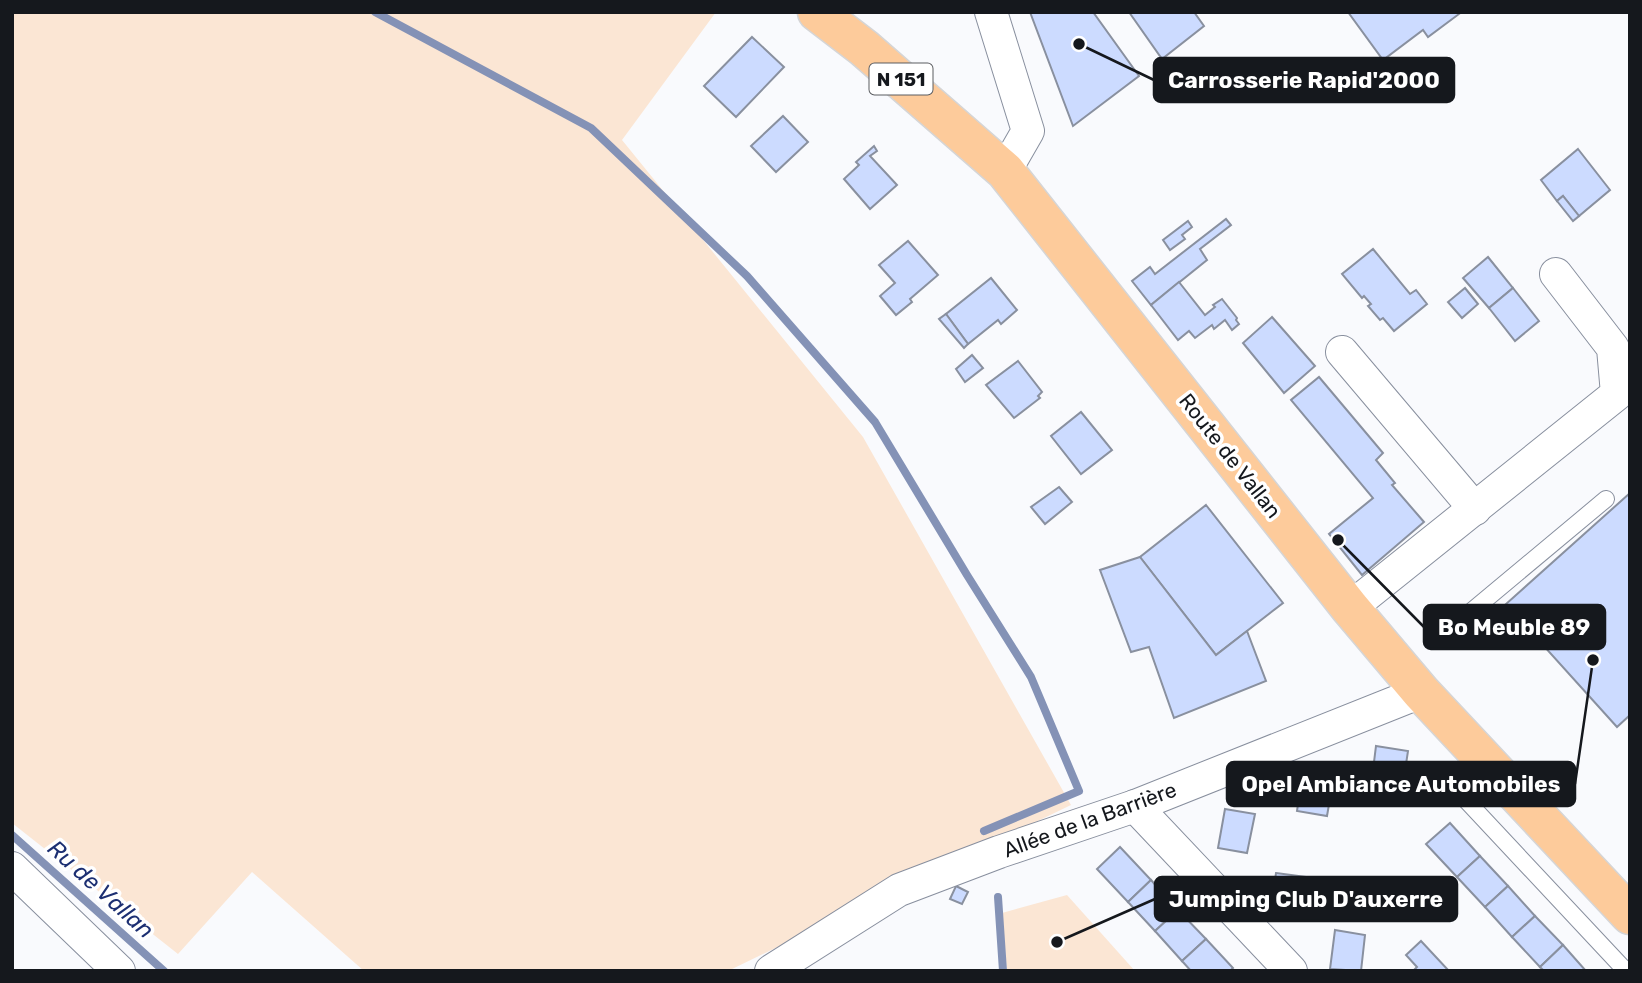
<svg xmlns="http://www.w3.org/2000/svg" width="1642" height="983" viewBox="0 0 1642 983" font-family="Rubik,sans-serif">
  <rect width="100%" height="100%" fill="#f9fafd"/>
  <g fill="#fbe6d4">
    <polygon points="12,12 716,12 622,140 863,437 1071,805 728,971 364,971 252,872 178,954 12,823"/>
    <polygon points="1067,895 1135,971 1007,971 1002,913"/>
  </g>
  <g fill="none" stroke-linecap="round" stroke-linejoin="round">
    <g stroke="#8492b6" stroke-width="8">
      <polyline points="375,12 591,128 747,276 875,422 967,575 1031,677 1079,791 984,831"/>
      <polyline points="12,835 164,971"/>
      <polyline points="998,897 1003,971"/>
    </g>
  </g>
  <g fill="#ccdbff" stroke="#89909f" stroke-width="2">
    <polygon points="1030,12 1093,12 1139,76 1073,126"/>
    <polygon points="1129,12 1194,12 1204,26 1162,59"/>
    <polygon points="1348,12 1457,12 1459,14 1428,37 1423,30 1383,60"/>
    <polygon points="752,37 784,67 736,117 704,86"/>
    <polygon points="783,116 808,142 776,172 751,146"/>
    <polygon points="874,146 877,151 870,156 897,185 870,209 844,179 859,165 856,162"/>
    <polygon points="1578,149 1610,190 1579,216 1563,196 1557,201 1541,180"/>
    <polygon points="1563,196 1579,216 1573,221 1557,201"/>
    <polygon points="1226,219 1231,225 1200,249 1207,260 1151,305 1132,281 1150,267 1155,274"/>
    <polygon points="1188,221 1192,227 1182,235 1185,239 1170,250 1163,240"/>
    <polygon points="908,241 938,275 910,299 912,302 896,315 880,296 895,283 879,265"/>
    <polygon points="1373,249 1410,294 1416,290 1427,304 1394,331 1383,318 1380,320 1368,306 1371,304 1364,296 1362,298 1342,274"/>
    <polygon points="1488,257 1513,288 1489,308 1463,278"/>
    <polygon points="991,278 1017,310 1001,324 998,320 968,344 946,314"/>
    <polygon points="1179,282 1205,315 1215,307 1213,305 1222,299 1237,318 1236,320 1239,324 1232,330 1225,320 1214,329 1212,325 1195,338 1189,331 1178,340 1151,305"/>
    <polygon points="1465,288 1478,304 1462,318 1448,302"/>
    <polygon points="1513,288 1539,321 1515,341 1489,308"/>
    <polygon points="946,314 968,344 964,348 939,319"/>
    <polygon points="1272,317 1315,366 1284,393 1243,343"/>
    <polygon points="972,355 983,368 965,382 956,369"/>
    <polygon points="1018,361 1042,392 1038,396 1040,398 1014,418 986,385"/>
    <polygon points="1319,377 1383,453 1376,460 1395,483 1392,485 1424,522 1362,575 1329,534 1373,498 1291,400"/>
    <polygon points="1081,412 1112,450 1081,474 1051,436"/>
    <polygon points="1059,487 1072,502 1045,524 1031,507"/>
    <polygon points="1630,493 1630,715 1617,727 1506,604"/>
    <polygon points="1206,505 1283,603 1216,655 1140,557"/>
    <polygon points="1140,557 1216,655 1247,631 1266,681 1174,718 1149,647 1131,652 1100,570"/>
    <polygon points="1376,746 1408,751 1402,791 1371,786"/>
    <polygon points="1302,777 1333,781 1327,816 1297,811"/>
    <polygon points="1225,809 1255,814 1247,853 1218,848"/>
    <polygon points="1450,823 1480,856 1457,877 1426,844"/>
    <polygon points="1120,847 1151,880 1128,902 1097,869"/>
    <polygon points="1480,856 1508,886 1485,907 1457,877"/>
    <polygon points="1276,873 1307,877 1302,911 1271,906"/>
    <polygon points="1151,880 1178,910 1155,931 1128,902"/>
    <polygon points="956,886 968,892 962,904 950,899"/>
    <polygon points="1508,886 1535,916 1512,937 1485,907"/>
    <polygon points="1178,910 1206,939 1182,961 1155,931"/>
    <polygon points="1535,916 1563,945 1540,967 1512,937"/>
    <polygon points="1335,930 1365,935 1361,971 1330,969"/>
    <polygon points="1206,939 1233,968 1230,971 1191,971 1182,961"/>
    <polygon points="1421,941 1449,971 1413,971 1417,967 1406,955"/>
    <polygon points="1563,945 1586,971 1544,971 1540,967"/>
  </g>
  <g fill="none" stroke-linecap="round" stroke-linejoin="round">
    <g stroke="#888f9e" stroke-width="18">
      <g id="service">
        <polyline points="1461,620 1606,499"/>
        <polyline points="1477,754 1464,798 1625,970 1630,969"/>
      </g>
    </g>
    <g stroke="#888f9e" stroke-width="34">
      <g id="minor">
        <polyline points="991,12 1028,131 1005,171"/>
        <polyline points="1342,352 1475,509"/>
        <polyline points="1350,608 1617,394 1613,348 1556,274"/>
        <polyline points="1135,806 1291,971"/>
        <polyline points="12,868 119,971"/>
        <polyline points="771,971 899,890 999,852 1135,806 1421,692"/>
      </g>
    </g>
    <g stroke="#d5d5d6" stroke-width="41">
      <polyline id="primary" points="817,12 864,48 1005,171 1350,608 1421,692 1630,915"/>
    </g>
    <use href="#service" stroke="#fff" stroke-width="16"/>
    <use href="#minor" stroke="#fff" stroke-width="32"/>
    <use href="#primary" stroke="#fdcb9b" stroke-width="38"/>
  </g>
  <g text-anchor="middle" stroke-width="7" stroke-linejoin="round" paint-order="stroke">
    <rect fill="#fff" stroke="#5b5d61" stroke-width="2" x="869.5" y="63.5" width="63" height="31" rx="5"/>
    <g font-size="19" font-weight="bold" fill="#15181d">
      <text x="901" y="86">N 151</text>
    </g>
    <g font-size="21" fill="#15181d" stroke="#fff">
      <text transform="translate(1230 456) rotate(52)" y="7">Route de Vallan</text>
      <text transform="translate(1090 820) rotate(-20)" y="7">Allée de la Barrière</text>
    </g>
    <g font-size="23" font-style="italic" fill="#1c2f72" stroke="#fff">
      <text transform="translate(101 889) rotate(42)" y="8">Ru de Vallan</text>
    </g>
  </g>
  <path fill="none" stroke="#15181d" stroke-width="2.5" d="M1079 44L1154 80M1338 540L1424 627M1593 660L1575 784M1057 942L1155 899"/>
  <g fill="#15181d" stroke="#fff" stroke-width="2.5">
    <circle cx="1079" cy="44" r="7"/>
    <circle cx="1338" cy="540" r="7"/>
    <circle cx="1593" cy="660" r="7"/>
    <circle cx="1057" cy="942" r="7"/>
  </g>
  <g fill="#15181d" stroke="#15181d" stroke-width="2.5">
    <rect x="1154" y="58" width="300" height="44" rx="7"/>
    <rect x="1424" y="605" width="181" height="44" rx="7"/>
    <rect x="1227" y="762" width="348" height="44" rx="7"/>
    <rect x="1155" y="877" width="302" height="44" rx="7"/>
  </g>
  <g font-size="23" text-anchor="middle" font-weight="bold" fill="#fff">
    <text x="1304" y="88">Carrosserie Rapid'2000</text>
    <text x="1514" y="635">Bo Meuble 89</text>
    <text x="1401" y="792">Opel Ambiance Automobiles</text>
    <text x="1306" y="907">Jumping Club D'auxerre</text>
  </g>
  <rect width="1642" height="983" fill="none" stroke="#15181d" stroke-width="28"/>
</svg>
